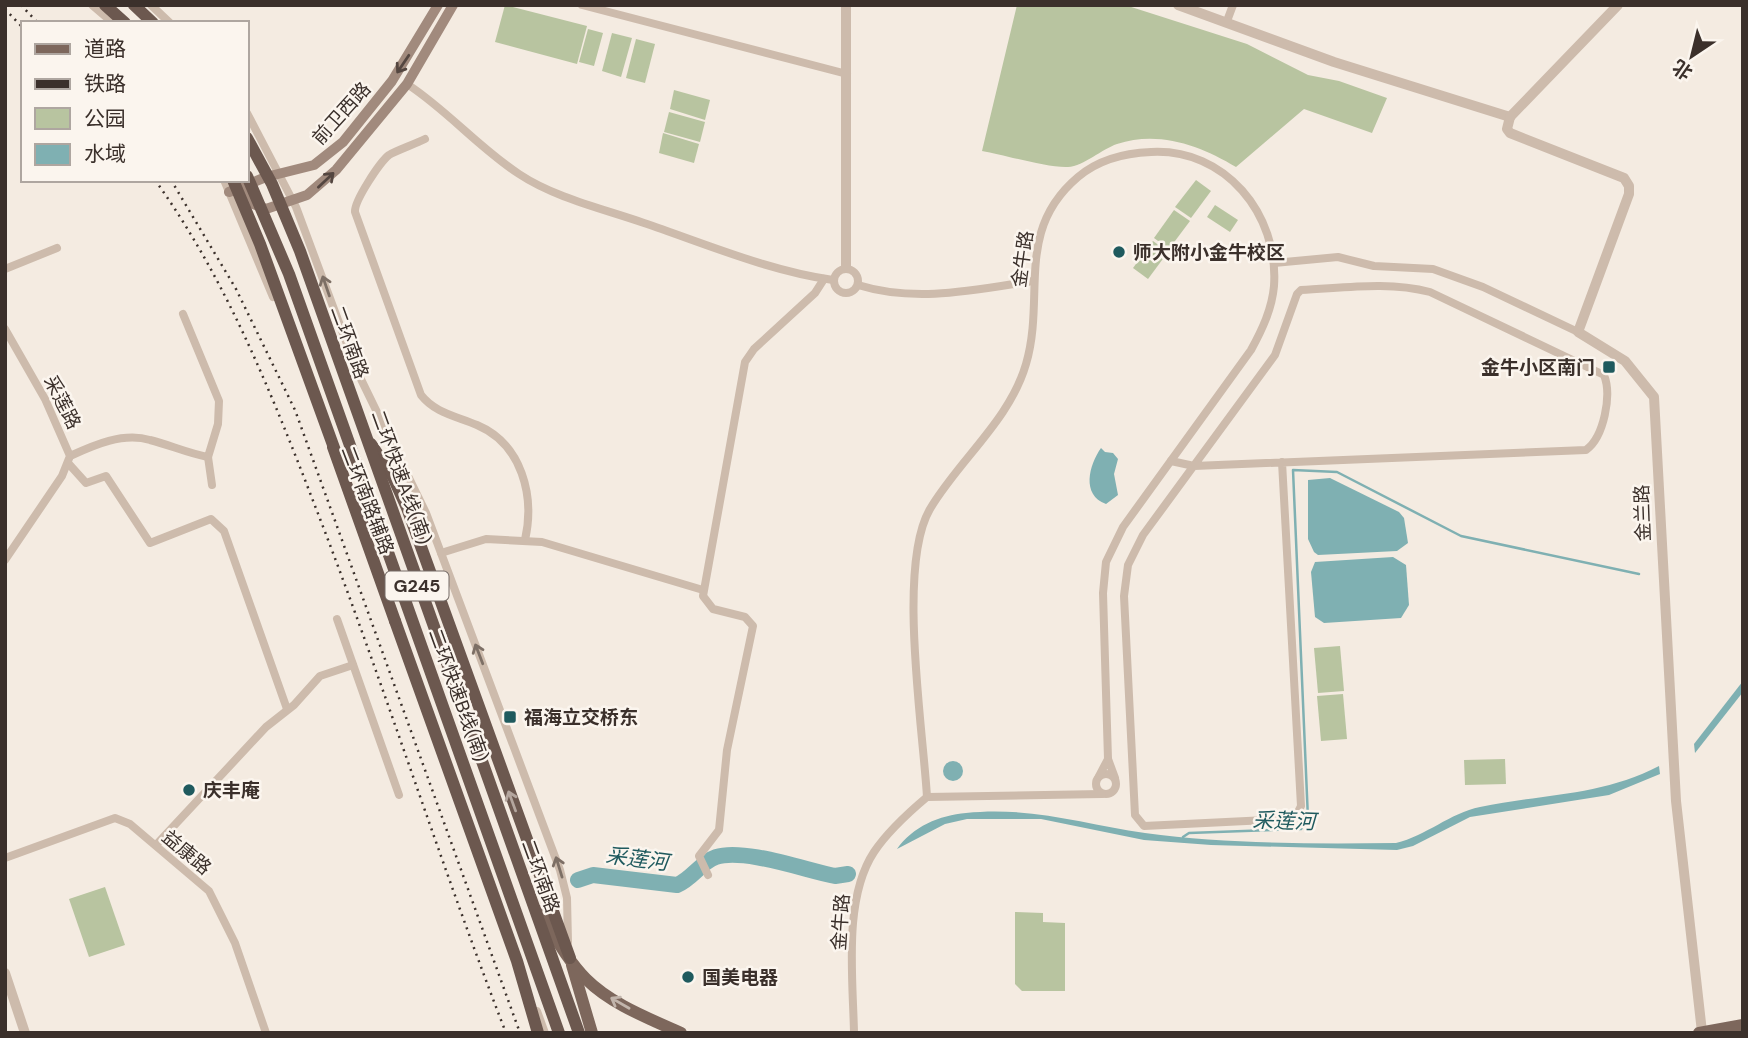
<svg xmlns="http://www.w3.org/2000/svg" width="1748" height="1038" viewBox="0 0 1748 1038" font-family="'DM Sans','Noto Sans SC',sans-serif">
  <rect width="100%" height="100%" fill="#f4ebe1"/>
  <g fill="#b8c4a0">
    <polygon points="505,5 587,26 577,64 495,42"/>
    <path d="M1017 5H1125L1247 44 1308 75 1339 81 1387 98 1372 133 1304 109 1236 167C1201 146 1159 130 1117 144 1102 149 1084 166 1068 167 1047 168 1005 155 982 151Z"/>
    <polygon points="588,29 603,33 594,66 579,62"/>
    <polygon points="612,33 632,38 621,77 602,71"/>
    <polygon points="636,39 655,44 645,83 626,78"/>
    <polygon points="674,90 710,100 705,120 670,109"/>
    <polygon points="669,112 705,122 700,142 664,132"/>
    <polygon points="663,133 699,144 694,163 659,153"/>
    <polygon points="1196,180 1211,191 1191,218 1175,207"/>
    <polygon points="1215,205 1238,220 1230,232 1207,217"/>
    <polygon points="1174,210 1190,221 1169,249 1154,238"/>
    <polygon points="1153,241 1168,252 1148,279 1133,268"/>
    <polygon points="1340,646 1344,691 1318,693 1314,648"/>
    <polygon points="1343,694 1347,739 1321,741 1317,696"/>
    <polygon points="1505,759 1506,784 1465,785 1464,760"/>
    <polygon points="105,887 125,945 89,957 69,899"/>
    <polygon points="1015,912 1043,913 1043,922 1065,923 1065,991 1022,991 1015,984"/>
  </g>
  <g fill="#7fb0b2">
    <path d="M1101 448 1105 452 1113 453 1118 459 1114 474 1118 495 1106 504C1081 495 1089 465 1101 448Z"/>
    <polygon points="1330,478 1399,512 1404,518 1408,543 1397,551 1318,555 1314,552 1308,539 1308,480"/>
    <polygon points="1393,557 1406,565 1409,605 1401,618 1324,623 1315,617 1311,572 1315,562"/>
    <polygon points="1743,681 1743,692 1695,753 1694,744"/>
    <circle cx="953" cy="771" r="10"/>
    <path d="M1659 766 1660 774 1609 795 1470 817 1413 846 1397 850 1211 845 1144 840 1041 819H967L945 824 897 849C912 827 940 815 966 813 1028 806 1084 824 1145 833 1227 844 1313 844 1396 843 1426 836 1450 813 1480 807 1542 794 1602 796 1659 766Z"/>
  </g>
  <g fill="none" stroke-linecap="round" stroke-linejoin="round">
    <polyline stroke="#7fb0b2" stroke-width="2.5" points="1183,837 1189,833 1301,829 1308,819 1293,470 1337,472 1461,536 1639,574"/>
    <path stroke="#7fb0b2" stroke-width="16" d="M578 880 593 875 677 885C692 879 701 862 716 857 744 848 805 870 835 876L848 874"/>
    <g stroke="#cdbbac" stroke-width="8">
      <polyline points="92,5 113,23"/>
      <polyline points="151,5 170,23"/>
      <polyline points="582,5 847,74"/>
      <polyline points="1227,21 1233,5"/>
      <path d="M407 84C447 110 479 148 519 174 555 198 604 209 644 223 706 244 769 271 833 280"/>
      <polyline points="247,113 296,207 357,371 426,513 560,870 567,898 568,942"/>
      <path d="M425 139C415 144 395 151 389 155 380 162 354 201 355 212L421 395C435 413 456 416 477 425 522 444 535 496 525 540"/>
      <polyline points="224,180 273,297"/>
      <polyline points="1274,263 1338,257 1374,266 1433,269 1483,287 1578,332"/>
      <circle cx="846" cy="281" r="12"/>
      <polyline points="5,269 57,248"/>
      <path d="M858 285C916 303 974 290 1033 281"/>
      <polyline points="5,329 45,399 70,456 62,476 5,560"/>
      <path d="M70 456C94 445 123 432 150 440 170 445 187 453 208 457L218 424 219 401 183 314"/>
      <polyline points="208,457 212,485"/>
      <path d="M1171 461 1194 466 1586 450C1604 437 1612 395 1604 375L1430 292C1388 281 1344 288 1301 290L1297 294 1275 355 1143 535 1128 565 1124 596 1135 815 1144 826 1287 819 1296 816 1301 806 1282 462"/>
      <polyline points="68,463 86,483 106,476 150,543 211,519 224,531 287,709"/>
      <polyline points="441,553 486,539 542,542 703,590"/>
      <polyline points="337,619 399,795"/>
      <circle cx="1106" cy="784" r="10"/>
      <polyline points="1099,776 1108,759 1115,778"/>
      <path d="M927 797C923 728 897 565 930 509 959 460 1010 420 1026 364 1046 296 1014 231 1078 177 1098 160 1125 153 1151 152 1225 148 1279 214 1274 286 1272 309 1262 330 1251 350L1123 527 1106 562 1103 593 1108 759"/>
      <polyline points="156,845 266,727 294,705 320,676 353,665"/>
      <polyline points="5,858 115,818 130,824 209,891 235,943 266,1033"/>
      <polyline points="708,875 699,856 719,830 727,750 753,626 745,617 713,609 703,596 745,362 754,349 815,293 824,279"/>
      <polyline points="537,1011 545,1033"/>
      <path d="M854 1033C853 978 843 899 874 852 888 831 908 813 927 797L1102 794"/>
    </g>
    <g stroke="#cdbbac" stroke-width="10">
      <polyline points="1178,5 1334,62 1510,117"/>
      <polyline points="1510,117 1507,129 1510,133 1624,178 1629,186 1629,194 1578,332 1625,361 1654,397 1676,801 1702,1032"/>
      <polyline points="1510,117 1618,5"/>
      <polyline points="846,268 846,5"/>
      <polyline points="5,973 25,1033"/>
    </g>
    <g stroke="#a18a7d" stroke-width="10">
      <polyline points="242,189 251,203 266,209 307,195 336,170 407,84 453,5"/>
      <polyline points="229,192 266,177 314,165 343,142 392,81 438,5"/>
    </g>
    <g stroke="#7d675c" stroke-width="12">
      <path d="M539 911C553 933 567 960 586 979 611 1004 648 1018 681 1033"/>
      <polyline points="572,965 592,1033"/>
      <polyline points="1699,1033 1743,1025"/>
    </g>
    <g stroke="#6c584f" stroke-width="12">
      <polyline points="134,5 153,23"/>
      <polyline points="233,180 260,244 337,456"/>
      <polyline points="371,444 393,477 407,508 570,958"/>
      <polyline points="353,492 380,537"/>
      <polyline points="395,621 517,961 538,1033"/>
    </g>
    <g stroke="#3b302b" stroke-width="2.5" stroke-dasharray="2 5" stroke-linecap="butt">
      <polyline points="21,5 38,23"/>
      <polyline points="5,9 23,28"/>
      <path d="M155 180C227 280 273 397 317 511 384 684 439 860 506 1033"/>
      <polyline points="171,180 236,289 295,410 520,1033"/>
    </g>
    <g stroke="#6c584f" stroke-width="12">
      <polyline points="105,5 125,23"/>
      <polyline points="247,138 272,184 300,251 579,1033"/>
      <polyline points="247,176 289,274 559,1033"/>
      <polyline points="333,447 395,621"/>
    </g>
  </g>
  <defs><path id="oneway-shaft" d="M-6 0H5M1.5-3L5.5 0L1.5 3" fill="none" stroke-width="1.6" stroke-linecap="round" stroke-linejoin="round" transform="scale(1.75)"/></defs>
  <g stroke="#544640">
    <use href="#oneway-shaft" transform="translate(403 64) rotate(124)"/>
    <use href="#oneway-shaft" transform="translate(326 180) rotate(-43)"/>
  </g>
  <g stroke="#7d6f65">
    <use href="#oneway-shaft" transform="translate(326 286) rotate(-109)"/>
    <use href="#oneway-shaft" transform="translate(479 654) rotate(-111)"/>
    <use href="#oneway-shaft" transform="translate(559 867) rotate(-107)"/>
  </g>
  <use stroke="#b4a69e" href="#oneway-shaft" transform="translate(512 801) rotate(-110)"/>
  <use stroke="#c2b5ac" href="#oneway-shaft" transform="translate(620 1003) rotate(-150)"/>
  <g fill="#1f5a5e" stroke="#fbf5ee" stroke-width="2.5">
    <circle cx="1119" cy="252" r="7"/>
    <rect x="1602" y="360" width="14" height="14" rx="3.5"/>
    <rect x="503" y="710" width="14" height="14" rx="3.5"/>
    <circle cx="189" cy="790" r="7"/>
    <circle cx="688" cy="977" r="7"/>
  </g>
  <g text-anchor="middle" stroke-width="5" stroke-linejoin="round" paint-order="stroke">
    <rect fill="#fbf5ee" stroke="#756b66" stroke-width="2" x="385.5" y="571.5" width="63" height="29" rx="5"/>
    <g font-size="18" font-weight="bold" fill="#3b302b">
      <text x="417" y="592">G245</text>
    </g>
    <g font-size="19" fill="#3b302b" stroke="#fbf5ee">
      <text transform="translate(341 113) rotate(-48)" y="7">前卫西路</text>
      <text transform="translate(1022 259) rotate(-82)" y="7">金牛路</text>
      <text transform="translate(350 342) rotate(70)" y="7">二环南路</text>
      <text transform="translate(63 402) rotate(63)" y="7">采莲路</text>
      <text transform="translate(402 477) rotate(70)" y="7">二环快速A线(南)</text>
      <text transform="translate(368 500) rotate(69)" y="7">二环南路辅路</text>
      <text transform="translate(1642 513) rotate(-92)" y="7">金兰路</text>
      <text transform="translate(459 695) rotate(70)" y="7">二环快速B线(南)</text>
      <text transform="translate(187 852) rotate(40)" y="7">益康路</text>
      <text transform="translate(541 876) rotate(70)" y="7">二环南路</text>
      <text transform="translate(840 922) rotate(-86)" y="7">金牛路</text>
    </g>
    <g font-size="19" font-weight="bold" fill="#3b302b" stroke="#fbf5ee" text-anchor="start">
      <text x="1133" y="259">师大附小金牛校区</text>
      <text x="1595" y="374" text-anchor="end">金牛小区南门</text>
      <text x="524" y="724">福海立交桥东</text>
      <text x="203" y="797">庆丰庵</text>
      <text x="702" y="984">国美电器</text>
    </g>
    <g font-size="21" font-style="italic" fill="#1f5a5e" stroke="#fbf5ee">
      <text transform="translate(1284 821) rotate(2)" y="7">采莲河</text>
      <text transform="translate(637 859) rotate(7)" y="7">采莲河</text>
    </g>
  </g>
  <rect width="1748" height="1038" fill="none" stroke="#3b302b" stroke-width="14"/>
  <rect x="21" y="21" width="228" height="161" fill="#fbf5ee" stroke="#aea6a0" stroke-width="2"/>
  <rect x="35" y="44" width="35" height="10" fill="#7d675c" stroke="#aea6a0" stroke-width="2"/>
  <text x="84" y="56" font-size="21" fill="#3b302b">道路</text>
  <rect x="35" y="79" width="35" height="10" fill="#3b302b" stroke="#aea6a0" stroke-width="2"/>
  <text x="84" y="91" font-size="21" fill="#3b302b">铁路</text>
  <rect x="35" y="108" width="35" height="21" fill="#b8c4a0" stroke="#aea6a0" stroke-width="2"/>
  <text x="84" y="126" font-size="21" fill="#3b302b">公园</text>
  <rect x="35" y="144" width="35" height="21" fill="#7fb0b2" stroke="#aea6a0" stroke-width="2"/>
  <text x="84" y="161" font-size="21" fill="#3b302b">水域</text>
  <g transform="translate(1692 56) rotate(215)" stroke="#fbf5ee" stroke-width="5" paint-order="stroke">
  <path d="M0-5L12 26L0 18L-12 26Z" fill="#3b302b"/>
  <text y="-10" font-size="19" font-weight="bold" text-anchor="middle" fill="#3b302b">北</text>
  </g>
</svg>
